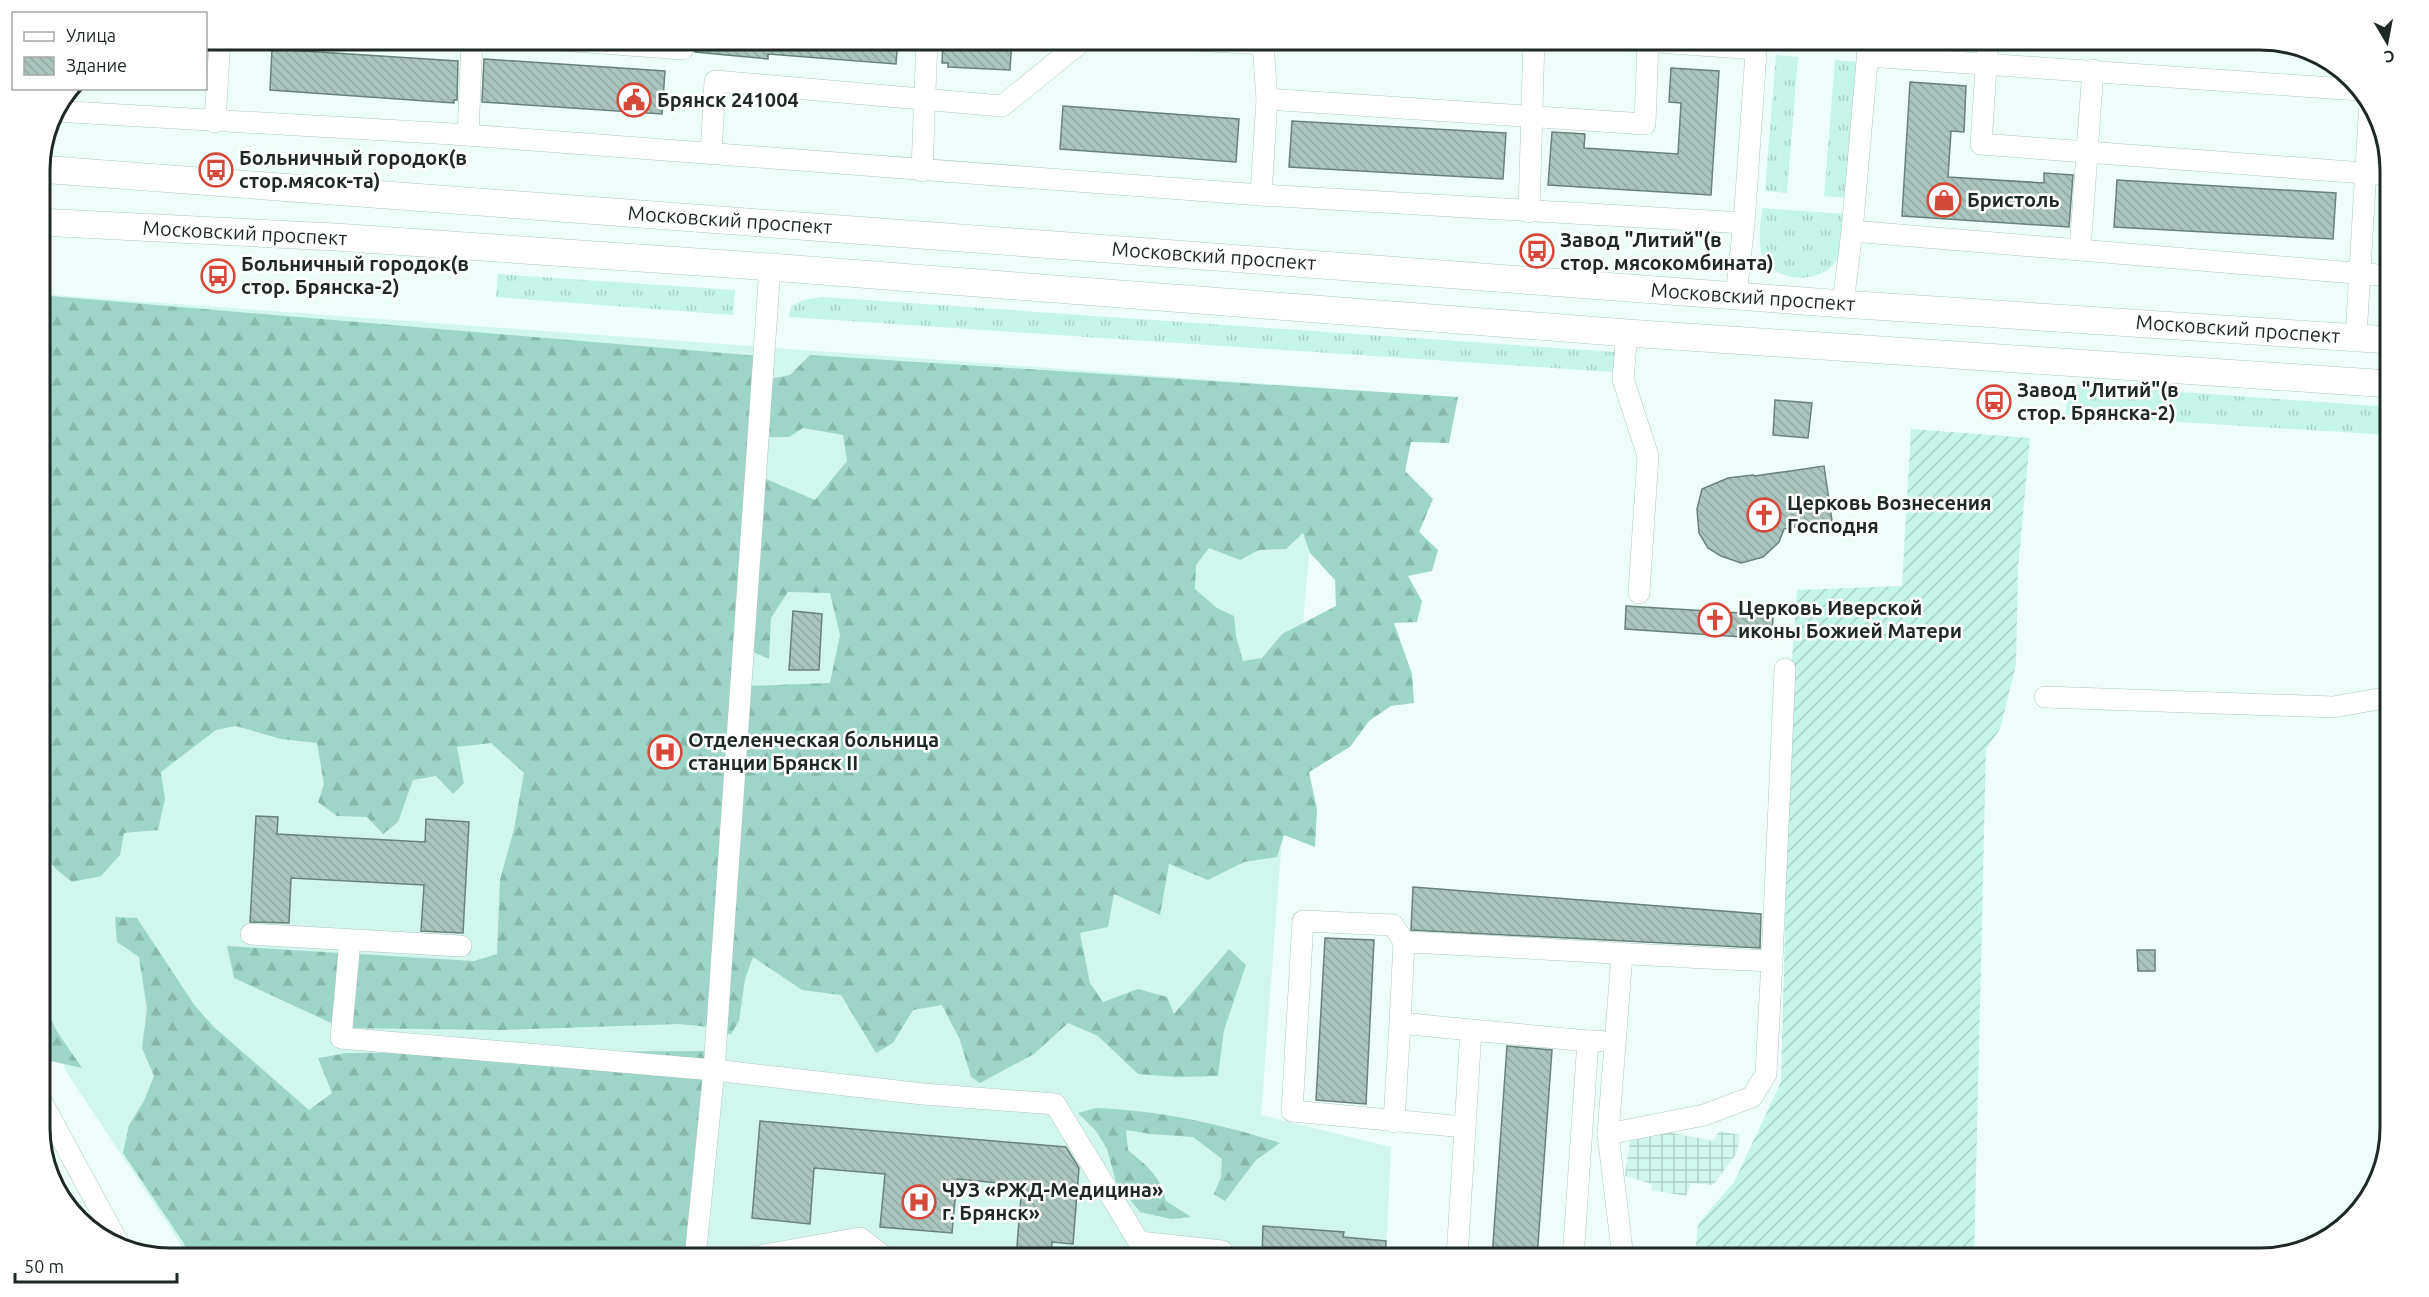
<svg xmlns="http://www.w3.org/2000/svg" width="2429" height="1297" viewBox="0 0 2429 1297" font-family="Ubuntu,sans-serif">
  <defs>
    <pattern id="industrial-grid" width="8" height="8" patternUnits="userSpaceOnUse" patternTransform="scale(1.5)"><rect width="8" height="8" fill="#d1f6ed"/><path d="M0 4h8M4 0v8" fill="none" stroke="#b3d3cb"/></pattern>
    <pattern id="grass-tufts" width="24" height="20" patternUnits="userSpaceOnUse" patternTransform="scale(1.5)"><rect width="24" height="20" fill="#c5f4e9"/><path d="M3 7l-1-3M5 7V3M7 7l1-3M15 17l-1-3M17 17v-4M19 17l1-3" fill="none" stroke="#a9d1c8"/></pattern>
    <pattern id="forest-firs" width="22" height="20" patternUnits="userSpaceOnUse" patternTransform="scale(1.5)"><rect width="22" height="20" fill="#9dd6c9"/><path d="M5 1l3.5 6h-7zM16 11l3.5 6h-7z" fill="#87b8ac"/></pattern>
    <pattern id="garden-furrows" width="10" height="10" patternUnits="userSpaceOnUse" patternTransform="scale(1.5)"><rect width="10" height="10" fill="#c5f4e9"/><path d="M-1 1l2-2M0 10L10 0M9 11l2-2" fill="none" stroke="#a9d1c8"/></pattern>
    <pattern id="building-back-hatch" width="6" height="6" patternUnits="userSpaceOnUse" patternTransform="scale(1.5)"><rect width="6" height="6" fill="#aac5be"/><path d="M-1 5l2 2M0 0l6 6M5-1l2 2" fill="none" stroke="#92a9a3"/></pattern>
  </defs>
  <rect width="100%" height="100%" fill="#edfefa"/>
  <polygon fill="#d1f6ed" points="39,294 1324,388 1298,679 1283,825 1261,1115 1391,1147 1386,1258 186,1258 178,1240 67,1073 39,1012"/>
  <polygon fill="url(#industrial-grid)" points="1658,1130 1713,1141 1719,1131 1740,1135 1737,1153 1713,1185 1691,1183 1686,1196 1651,1190 1652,1184 1625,1176 1631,1134 1655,1137"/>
  <g fill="url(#grass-tufts)">
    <polygon points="1837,39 1859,39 1859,48 1836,46"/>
    <polygon points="1776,55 1798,57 1787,193 1765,191"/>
    <polygon points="1835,60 1857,62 1846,198 1824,196"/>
    <path d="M1762 208 1845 214C1843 227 1844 244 1839 256 1826 285 1774 285 1762 255 1757 241 1761 223 1762 208Z"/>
    <polygon points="498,274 735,290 733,315 496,297"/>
    <polygon points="822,297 1615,352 1613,372 789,317 791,306 804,300"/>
    <polygon points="2070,384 2390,407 2390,435 2065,415"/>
  </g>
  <g fill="url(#forest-firs)" fill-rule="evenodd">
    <polygon points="39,295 759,356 708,1027 679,1024 501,1030 342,1028 234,978 227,946 474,961 497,954 500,880 514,829 524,773 491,743 457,747 464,783 453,794 436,776 413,780 398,822 383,834 367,817 337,816 318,802 324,784 317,743 281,739 236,726 216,730 161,772 165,799 158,830 124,833 120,855 101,876 72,882 56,869 39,849"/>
    <path d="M810 355 1458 397 1449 443 1411 442 1405 471 1433 499 1419 532 1438 550 1432 571 1408 576 1422 601 1417 622 1394 623 1412 674 1414 703 1391 706 1369 721 1350 747 1309 772 1317 810 1315 847 1284 835 1277 857 1244 862 1208 880 1169 864 1160 915 1114 894 1108 927 1080 933 1090 983 1103 1002 1138 989 1167 997 1174 1014 1229 949 1246 965 1224 1030 1218 1076 1176 1077 1138 1074 1098 1036 1068 1023 1034 1054 980 1083 971 1077 960 1040 942 1005 913 1010 893 1043 876 1053 841 995 802 990 753 957 745 979 739 1021 731 1034 722 1033 748 686 830 683 840 635 830 593 788 592 771 618 769 659 751 651 764 478 815 500 847 461 843 435 803 428 789 437H767L771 379 790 375ZM1303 533 1310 553 1335 580 1336 606 1282 634 1262 658 1243 661 1236 636 1234 616 1217 608 1195 589 1196 565 1209 548 1240 560 1259 550 1286 549Z"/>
    <polygon points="115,917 137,918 195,1006 214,1027 309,1110 332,1093 318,1058 347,1053 708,1051 687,1258 191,1258 183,1242 123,1153 129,1125 144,1101 154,1076 142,1048 147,1009 139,957 117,942"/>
    <polygon points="39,993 56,1030 82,1068 46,1060 39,1052"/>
    <path d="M1096 1108C1156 1110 1223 1124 1280 1143L1256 1160 1225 1201 1214 1194 1221 1177 1222 1159 1193 1137 1150 1134 1126 1130 1128 1150C1147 1166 1160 1175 1166 1201L1191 1217 1171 1219 1140 1212 1116 1182 1107 1149 1096 1131 1078 1113Z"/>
  </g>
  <polygon fill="url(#garden-furrows)" points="1911,429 2030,438 2018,568 2016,665 2000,729 1986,749 1974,1258 1695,1258 1698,1224 1734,1182 1781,1082 1792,660 1797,590 1902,586"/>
  <g fill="url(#building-back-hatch)" stroke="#69827c" stroke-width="1.5">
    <polygon points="691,39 898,39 896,64 768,54 768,59 695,52 695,44"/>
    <polygon points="949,39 1012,39 1010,70 948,67 948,63 942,63 943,41 949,41"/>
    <polygon points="272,49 458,61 457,100 454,100 454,103 270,90"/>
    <polygon points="484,59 665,71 662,114 482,102"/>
    <polygon points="1671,68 1719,71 1711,195 1548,185 1552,132 1585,134 1584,148 1678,154 1681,103 1669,102"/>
    <polygon points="1910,82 1966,86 1964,132 1951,131 1948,177 2044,183 2044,173 2073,175 2069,227 1902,216"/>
    <polygon points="1063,106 1239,119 1236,162 1060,149"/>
    <polygon points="1292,121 1506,133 1503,179 1289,167"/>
    <polygon points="2117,180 2336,193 2333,239 2114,227"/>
    <polygon points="1775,400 1812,403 1808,438 1773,435"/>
    <polygon points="1824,466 1832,521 1784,529 1779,542 1763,557 1741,563 1721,556 1708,548 1699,533 1697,509 1702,489 1728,478 1753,475 1755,476"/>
    <polygon points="1626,606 1773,615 1772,639 1625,629"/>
    <polygon points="793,611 822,614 819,670 789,670"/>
    <polygon points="256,816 278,817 277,834 425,842 426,819 469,822 463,933 421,931 424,885 291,878 289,923 250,922"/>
    <polygon points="1413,887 1761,914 1760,948 1411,930"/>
    <polygon points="1325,938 1374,940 1366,1104 1316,1100"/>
    <polygon points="2137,950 2155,950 2155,971 2138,971"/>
    <polygon points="1507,1046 1552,1050 1537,1258 1492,1258"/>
    <polygon points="760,1121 1066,1147 1079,1168 1073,1244 1052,1242 1051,1258 1016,1258 1022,1185 957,1179 952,1233 880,1227 885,1174 814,1168 810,1224 752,1218"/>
    <polygon points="1263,1226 1344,1232 1343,1237 1386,1241 1385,1258 1262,1258"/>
  </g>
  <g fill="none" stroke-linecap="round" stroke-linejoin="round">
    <g stroke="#adc8c1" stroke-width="22">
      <g id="minor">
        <polyline points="547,39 683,49"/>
        <polyline points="1175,39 1263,44 1267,99 1261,195"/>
        <polyline points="1615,39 1756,49"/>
        <polyline points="1988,39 1981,144 2390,175"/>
        <polyline points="1867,56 2360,90"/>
        <polyline points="1267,99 1645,124 1648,42"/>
        <polyline points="53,111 453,134 1261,195 1744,223"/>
        <polyline points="215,122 220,39"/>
        <polyline points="468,135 472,39"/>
        <polyline points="711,154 715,81 1002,106 1085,39"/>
        <polyline points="922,171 927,39"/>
        <polyline points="1529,212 1534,39"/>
        <polyline points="1852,231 2390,276"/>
        <polyline points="2080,250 2093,70"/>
        <polyline points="1736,296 1744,223 1757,39"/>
        <polyline points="1843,304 1852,231 1869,39"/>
        <polyline points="1627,333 1623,379 1648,456 1639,593"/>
        <polyline points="2356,337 2370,101"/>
        <polyline points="2045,697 2333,707 2390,697"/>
        <polyline points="251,934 461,946"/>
        <polyline points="350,941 341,1038 714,1070 923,1094 1055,1104 1139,1242 1222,1251 1221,1258"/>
        <polyline points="1622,955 1608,1134 1623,1258"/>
        <polyline points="1772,961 1785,669"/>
        <polyline points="1400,1023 1404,942"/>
        <polyline points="39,1097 120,1246"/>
        <polyline points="1394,1122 1400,1023 1471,1030"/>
        <path d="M1465 1127 1292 1111 1303 921 1393 925 1404 942C1527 947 1649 956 1772 961L1766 1074 1752 1097 1704 1115 1608 1134"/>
        <polyline points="695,1258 714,1070 770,267"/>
        <polyline points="748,1258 860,1238 886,1258"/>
        <polyline points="1457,1258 1471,1030 1588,1041"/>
        <polyline points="1573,1258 1588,1041 1600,1041"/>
      </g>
    </g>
    <g stroke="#adc8c1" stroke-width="28">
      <g id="major">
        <polyline points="39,169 1843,304 2390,340"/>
        <polyline points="39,222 335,237 770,267 1627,333 2390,384"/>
      </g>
    </g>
    <use href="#minor" stroke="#fff" stroke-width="21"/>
    <use href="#major" stroke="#fff" stroke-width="27"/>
  </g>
  <defs>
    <g id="civic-ring" transform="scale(1.725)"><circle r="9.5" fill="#fff" stroke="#d5483a" stroke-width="1.5"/><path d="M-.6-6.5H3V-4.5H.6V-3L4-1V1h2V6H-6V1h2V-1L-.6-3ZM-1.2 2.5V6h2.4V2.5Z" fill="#d5483a"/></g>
    <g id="bus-ring" transform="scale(1.725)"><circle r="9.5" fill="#fff" stroke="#d5483a" stroke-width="1.5"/><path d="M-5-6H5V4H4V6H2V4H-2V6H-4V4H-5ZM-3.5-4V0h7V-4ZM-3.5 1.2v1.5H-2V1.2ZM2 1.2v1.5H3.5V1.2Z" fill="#d5483a"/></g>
    <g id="shop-ring" transform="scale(1.725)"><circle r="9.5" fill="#fff" stroke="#d5483a" stroke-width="1.5"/><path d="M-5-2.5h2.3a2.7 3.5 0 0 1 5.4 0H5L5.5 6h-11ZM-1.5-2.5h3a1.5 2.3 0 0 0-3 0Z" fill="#d5483a"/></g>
    <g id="church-ring" transform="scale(1.725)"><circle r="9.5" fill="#fff" stroke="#d5483a" stroke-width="1.5"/><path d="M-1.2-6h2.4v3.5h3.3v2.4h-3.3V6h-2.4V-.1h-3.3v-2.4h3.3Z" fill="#d5483a"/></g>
    <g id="hospital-ring" transform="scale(1.725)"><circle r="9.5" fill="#fff" stroke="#d5483a" stroke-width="1.5"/><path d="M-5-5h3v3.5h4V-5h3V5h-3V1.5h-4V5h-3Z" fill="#d5483a"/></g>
  </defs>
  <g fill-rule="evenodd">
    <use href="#civic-ring" x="634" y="100"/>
    <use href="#bus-ring" x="216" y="170"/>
    <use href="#shop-ring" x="1944" y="200"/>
    <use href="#bus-ring" x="1537" y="251"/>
    <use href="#bus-ring" x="218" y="276"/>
    <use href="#bus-ring" x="1994" y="402"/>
    <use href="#church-ring" x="1764" y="515"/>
    <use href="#church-ring" x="1715" y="620"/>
    <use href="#hospital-ring" x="665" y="752"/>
    <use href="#hospital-ring" x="919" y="1202"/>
  </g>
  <g text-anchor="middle" stroke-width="5" stroke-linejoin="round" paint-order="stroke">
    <g font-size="20" font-weight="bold" fill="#1e2826" stroke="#fff" text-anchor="start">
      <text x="657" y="107">Брянск 241004</text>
      <text x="239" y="165">Больничный городок(в<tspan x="239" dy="23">стор.мясок-та)</tspan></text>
      <text x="1967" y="207">Бристоль</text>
      <text x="1560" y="247">Завод "Литий"(в<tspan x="1560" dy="23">стор. мясокомбината)</tspan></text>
      <text x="241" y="271">Больничный городок(в<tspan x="241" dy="23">стор. Брянска-2)</tspan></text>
      <text x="2017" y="397">Завод "Литий"(в<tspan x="2017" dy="23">стор. Брянска-2)</tspan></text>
      <text x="1787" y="510">Церковь Вознесения<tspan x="1787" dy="23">Господня</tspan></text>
      <text x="1738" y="615">Церковь Иверской<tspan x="1738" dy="23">иконы Божией Матери</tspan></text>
      <text x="688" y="747">Отделенческая больница<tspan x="688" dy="23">станции Брянск II</tspan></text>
      <text x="942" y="1197">ЧУЗ «РЖД-Медицина»<tspan x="942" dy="23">г. Брянск»</tspan></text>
    </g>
    <g font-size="20" fill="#1e2826" stroke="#fff">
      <text transform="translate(730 220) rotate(4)" y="7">Московский проспект</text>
      <text transform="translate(245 233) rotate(3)" y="7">Московский проспект</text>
      <text transform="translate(1214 256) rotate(4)" y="7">Московский проспект</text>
      <text transform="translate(1753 297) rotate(4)" y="7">Московский проспект</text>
      <text transform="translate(2238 329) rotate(4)" y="7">Московский проспект</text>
    </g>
  </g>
  <path d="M0 0H2429V1297H0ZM170 50H2260A120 120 0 0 1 2380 170V1128A120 120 0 0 1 2260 1248H170A120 120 0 0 1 50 1128V170A120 120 0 0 1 170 50Z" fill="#fff" fill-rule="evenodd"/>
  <path fill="none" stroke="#1e2826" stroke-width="3" d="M170 50H2260A120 120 0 0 1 2380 170V1128A120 120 0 0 1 2260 1248H170A120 120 0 0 1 50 1128V170A120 120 0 0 1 170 50Z"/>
  <rect x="12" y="12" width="195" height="78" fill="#ffffff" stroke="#a5a9a8" stroke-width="1.5"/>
  <rect x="24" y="32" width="30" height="9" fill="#ffffff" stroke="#a5a9a8" stroke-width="1.5"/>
  <text x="66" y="42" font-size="18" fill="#1e2826">Улица</text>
  <rect x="24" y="57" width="30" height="18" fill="url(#building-back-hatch)" stroke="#a5a9a8" stroke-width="1.5"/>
  <text x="66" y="72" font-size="18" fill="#1e2826">Здание</text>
  <g transform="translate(2387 42) rotate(170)" stroke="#ffffff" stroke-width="4.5" paint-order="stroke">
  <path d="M0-4.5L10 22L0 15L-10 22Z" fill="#1e2826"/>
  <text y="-9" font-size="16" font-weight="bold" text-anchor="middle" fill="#1e2826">С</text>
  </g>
  <path d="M15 1273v9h162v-9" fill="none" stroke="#1e2826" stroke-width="3"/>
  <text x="24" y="1273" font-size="18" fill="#1e2826" stroke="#ffffff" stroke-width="4.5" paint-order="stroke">50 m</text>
</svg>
